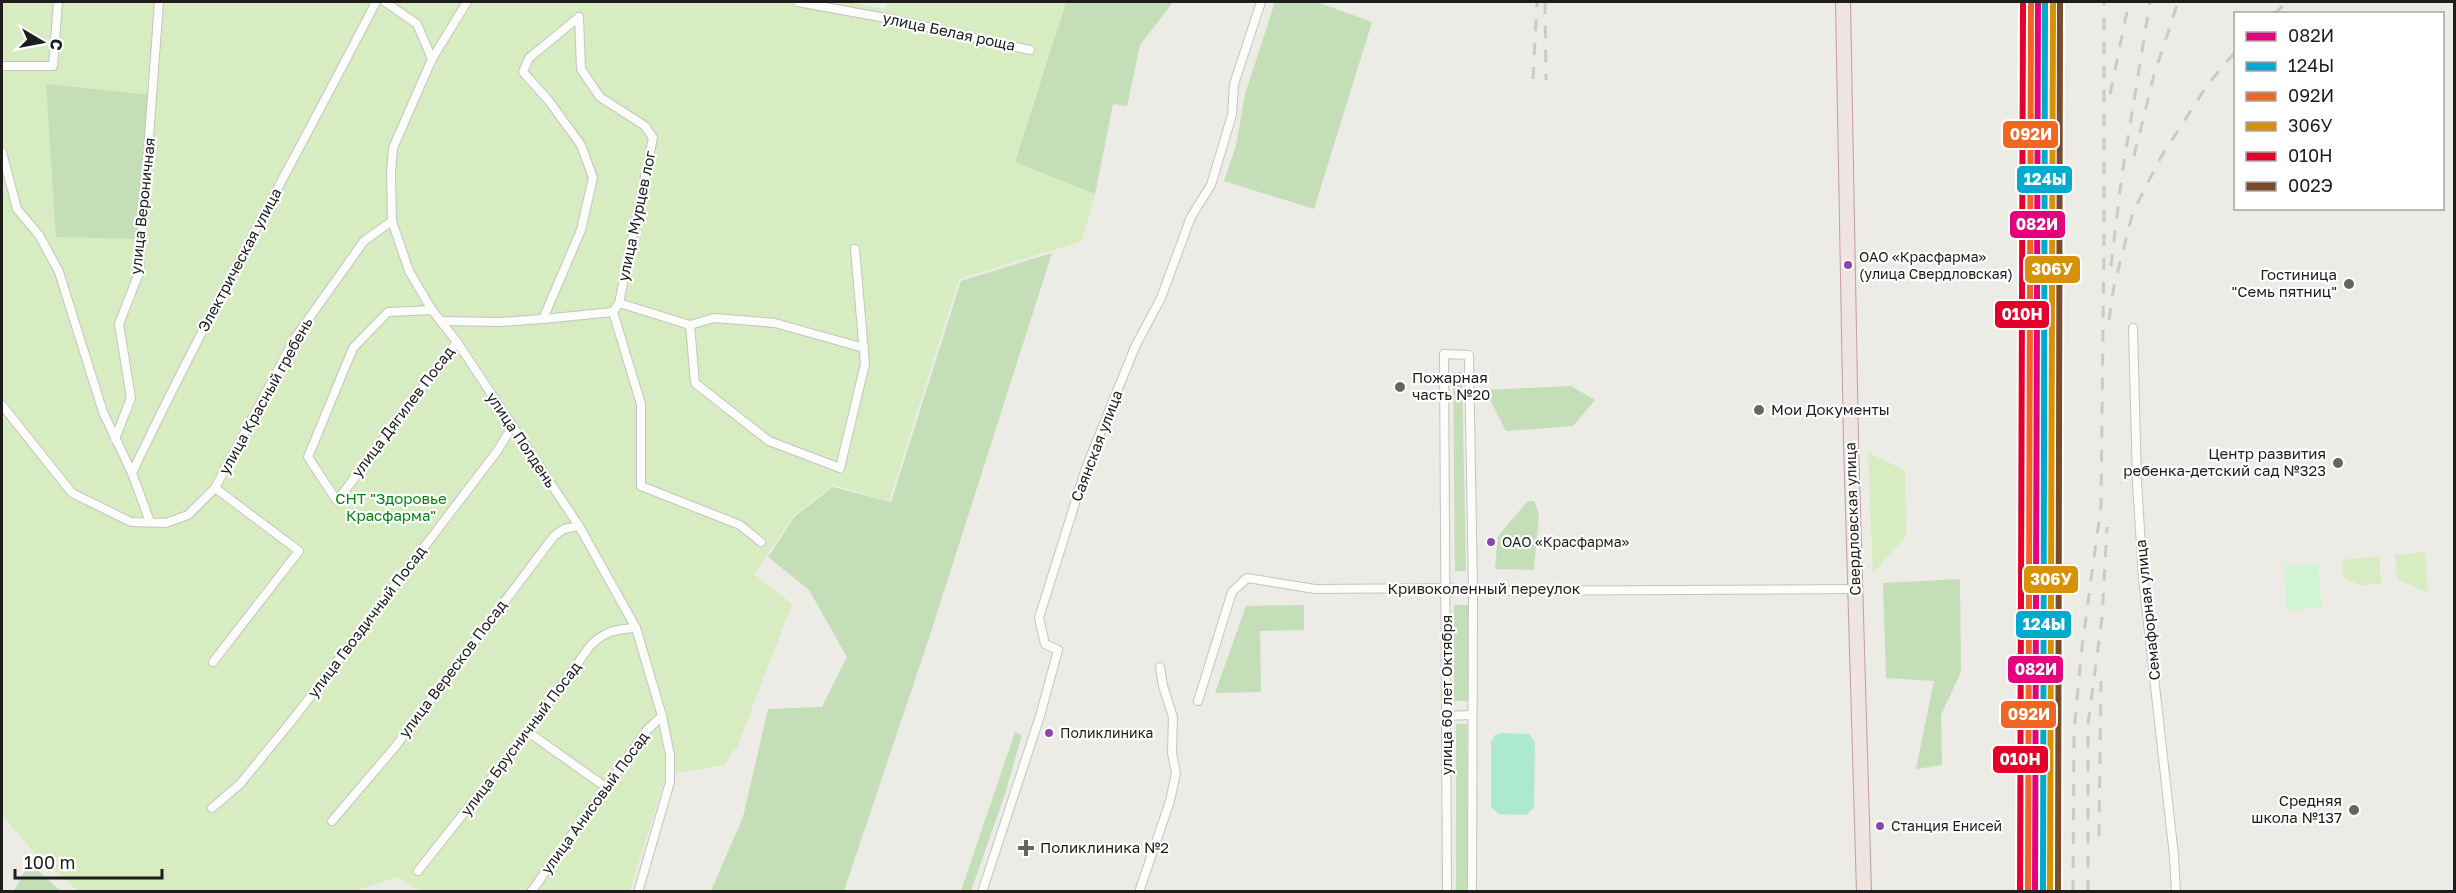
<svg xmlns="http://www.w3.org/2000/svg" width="2456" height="893" viewBox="0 0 2456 893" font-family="'Golos Text',sans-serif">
  <rect width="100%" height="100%" fill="#ecebe6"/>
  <g fill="#d7edc1">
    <polygon points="2,2 846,2 886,9 888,2 1066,2 1015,161 1095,194 1082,241 959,279 889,501 834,485 795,514 754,574 792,604 738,745 724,765 666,775 630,891 420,891 398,877 351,892 78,891 37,855 2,816"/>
    <polygon points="1868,453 1905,470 1906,536 1873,573"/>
    <polygon points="2425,552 2428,592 2397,580 2395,555"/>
    <polygon points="2379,556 2381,584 2359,585 2344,577 2342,560"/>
  </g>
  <g fill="#c4deb8">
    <polygon points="1066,2 1173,2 1140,45 1127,106 1113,104 1095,194 1015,162"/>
    <polygon points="1275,2 1317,2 1372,22 1314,209 1224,181 1236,146 1245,94"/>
    <polygon points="46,84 150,95 137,239 56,237"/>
    <polygon points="1052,253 931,632 844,891 711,891 743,817 768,709 822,707 847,657 809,590 768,557 795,516 833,487 891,502 961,281"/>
    <polygon points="1453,372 1462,372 1466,571 1455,571"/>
    <polygon points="1571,386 1595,400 1573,426 1506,431 1485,390"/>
    <polygon points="1528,501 1534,501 1539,513 1534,570 1495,569 1498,536"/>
    <polygon points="1960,579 1961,672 1941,715 1942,765 1916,769 1934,681 1886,678 1883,583"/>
    <polygon points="1304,605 1304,630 1260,631 1261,692 1215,693 1246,606"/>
    <rect x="1454" y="605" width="15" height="96"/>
    <polygon points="1456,724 1467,724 1468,891 1456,891"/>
    <polygon points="1015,732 1022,735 1005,794 971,891 961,891"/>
    <polygon points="29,863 61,891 14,891"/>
  </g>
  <polygon fill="#d1f5d3" points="2318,564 2322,608 2287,610 2284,566"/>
  <polygon fill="#ade8d1" points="1502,733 1529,734 1535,742 1534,808 1526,815 1499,814 1491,807 1491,742 1495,735"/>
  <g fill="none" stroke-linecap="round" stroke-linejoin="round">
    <g stroke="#c4c4c2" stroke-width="10">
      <g id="minor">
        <polyline points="385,2 417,24 432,59"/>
        <polyline points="467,2 432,59 393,148 391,173 392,221 409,271 432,310 457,342 579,526 636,628 662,716 670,755 670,782 638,892"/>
        <polyline points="798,2 891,19 1030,50"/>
        <polyline points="579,17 581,69 600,97 645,126 653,138 619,303"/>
        <polyline points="2,66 53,66 58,2"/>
        <polyline points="2,152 17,209 39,235 59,272 103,412 132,473"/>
        <polyline points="432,310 388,312 353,348 308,457 337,501 457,342"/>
        <polyline points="613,312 641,404 641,486 740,525 761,542"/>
        <polyline points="543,319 613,312 619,303 690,325 714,318 775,323 864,348"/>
        <polyline points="441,321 499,322 543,319 581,230 593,178 581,145 549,101 523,72 529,58 579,17"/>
        <polyline points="690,325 695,383 769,441 840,468 865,364 855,249"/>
        <polyline points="2133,328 2137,482 2143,578 2174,856 2176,892"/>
        <polyline points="2,405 72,493 131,522 166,523 188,515 215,488 295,338 364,241 392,221"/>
        <polyline points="115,439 131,398 119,324 139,273 159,2"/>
        <path d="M150 522 132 473C208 313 295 159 376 2"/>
        <polyline points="213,662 299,551 215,488"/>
        <polyline points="1198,701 1232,592 1247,578 1315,589 1447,588 1491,591 1855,589"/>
        <polyline points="1446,716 1472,715"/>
        <polyline points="528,732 607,788"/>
        <polyline points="212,808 240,784 294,718 498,450 512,427"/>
        <polyline points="332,821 395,747 554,536 564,529 579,526"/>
        <path d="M418 871 528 732 590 646C605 631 616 629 636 628"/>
        <polyline points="531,892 647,730 662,716"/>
        <polyline points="982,892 1040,716 1058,650 1045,644 1039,618 1086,468 1135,347 1161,298 1191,217 1211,185 1232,115 1234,84 1261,2"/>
        <polyline points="1139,892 1170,801 1176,773 1172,753 1173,717 1163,686 1160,667"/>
        <polyline points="1447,892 1444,354 1469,355 1473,590 1472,892"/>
      </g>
    </g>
    <g stroke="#c49ba5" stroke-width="16">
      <polyline id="trunk" points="1843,2 1851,442 1864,892"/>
    </g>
    <use href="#minor" stroke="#fcfcfb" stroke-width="8"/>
    <use href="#trunk" stroke="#eee4e0" stroke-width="14"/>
    <g stroke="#cacac9" stroke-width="3" stroke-dasharray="12 12" stroke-linecap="butt">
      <polyline points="1545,2 1546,80"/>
      <polyline points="2274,14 2287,2"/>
      <polyline points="1533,79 1537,2"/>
      <polyline points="2110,94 2129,2"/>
      <polyline points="2031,134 2039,203"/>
      <polyline points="2134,156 2154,75 2178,2"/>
      <polyline points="2111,266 2122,174 2150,2"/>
      <polyline points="2109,320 2114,286 2133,212 2161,157 2208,84 2236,51"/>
      <polyline points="2053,391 2057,2"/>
      <polyline points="2060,491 2061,380"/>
      <polyline points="2099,836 2101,681"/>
      <polyline points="2027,892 2030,193"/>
      <polyline points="2073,892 2074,731 2082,647 2101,506 2104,239 2104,2"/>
      <polyline points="2088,892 2088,724 2102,618 2107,527"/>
    </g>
    <g stroke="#fff" stroke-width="10">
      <polyline id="rail-1" points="2035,892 2038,2"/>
    </g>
    <g stroke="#fff" stroke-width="10">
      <polyline id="rail-2" points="2043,892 2045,2"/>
    </g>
    <g stroke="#fff" stroke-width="10">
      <polyline id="rail-3" points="2028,892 2031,2"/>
    </g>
    <g stroke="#fff" stroke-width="10">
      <polyline id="rail-4" points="2050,892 2053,2"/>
    </g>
    <g stroke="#fff" stroke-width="10">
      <polyline id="rail-5" points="2020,892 2023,2"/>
    </g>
    <g stroke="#fff" stroke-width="10">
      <polyline id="rail-6" points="2058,892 2060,2"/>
    </g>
    <use href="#rail-1" stroke="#e5007d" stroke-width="6"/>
    <use href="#rail-2" stroke="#00a9ce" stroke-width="6"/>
    <use href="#rail-3" stroke="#f26522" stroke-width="6"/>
    <use href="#rail-4" stroke="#d69104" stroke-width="6"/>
    <use href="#rail-5" stroke="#e4002b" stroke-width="6"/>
    <use href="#rail-6" stroke="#7a4b2a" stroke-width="6"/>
  </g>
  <g fill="#8e44ad" stroke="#fff" stroke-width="2">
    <circle cx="1848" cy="265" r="5"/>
    <circle cx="1491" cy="542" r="5"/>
    <circle cx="1049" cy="733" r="5"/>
    <circle cx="1880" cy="826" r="5"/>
  </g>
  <g fill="#656563" stroke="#fff" stroke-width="2">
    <circle cx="2349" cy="284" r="6"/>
    <circle cx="1400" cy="387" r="6"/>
    <circle cx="1759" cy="410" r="6"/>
    <circle cx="2338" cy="463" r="6"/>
    <circle cx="2354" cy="810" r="6"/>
    <path d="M1023 839h6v6h6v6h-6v6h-6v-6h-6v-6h6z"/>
  </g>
  <g text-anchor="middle" stroke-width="4.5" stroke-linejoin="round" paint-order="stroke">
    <g font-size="14" fill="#1d1d1d" stroke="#fff" text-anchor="start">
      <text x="1859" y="262">ОАО «Красфарма»<tspan x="1859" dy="17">(улица Свердловская)</tspan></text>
      <text x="1502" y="547">ОАО «Красфарма»</text>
      <text x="1060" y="738">Поликлиника</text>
      <text x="1891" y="831">Станция Енисей</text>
    </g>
    <g font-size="15" fill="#1d1d1d" stroke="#fff">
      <text transform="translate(949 32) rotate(12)" y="5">улица Белая роща</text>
      <text transform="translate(143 206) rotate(-84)" y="5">улица Вероничная</text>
      <text transform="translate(637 216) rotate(-78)" y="5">улица Мурцев лог</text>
      <text transform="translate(240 260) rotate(-62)" y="5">Электрическая улица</text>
      <text transform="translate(266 396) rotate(-61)" y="5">улица Красный гребень</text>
      <text transform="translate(403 412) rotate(-53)" y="5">улица Дягилев Посад</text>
      <text transform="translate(521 440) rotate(56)" y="5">улица Полдень</text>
      <text transform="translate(1097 446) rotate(-69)" y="5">Саянская улица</text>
      <text transform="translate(1853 519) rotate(-92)" y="5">Свердловская улица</text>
      <text x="1484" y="594">Кривоколенный переулок</text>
      <text transform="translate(2148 610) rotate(-96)" y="5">Семафорная улица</text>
      <text transform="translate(367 622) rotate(-53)" y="5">улица Гвоздичный Посад</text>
      <text transform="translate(453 669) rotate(-53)" y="5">улица Вересков Посад</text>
      <text transform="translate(1447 695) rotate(-90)" y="5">улица 60 лет Октября</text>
      <text transform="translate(521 739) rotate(-53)" y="5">улица Брусничный Посад</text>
      <text transform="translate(595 803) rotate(-54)" y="5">улица Анисовый Посад</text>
    </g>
    <g font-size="15" fill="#1d1d1d" stroke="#fff" text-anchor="end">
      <text x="2337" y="280">Гостиница<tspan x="2337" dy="17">"Семь пятниц"</tspan></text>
      <text x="1412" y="383" text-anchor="start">Пожарная<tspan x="1412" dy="17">часть №20</tspan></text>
      <text x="1771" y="415" text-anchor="start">Мои Документы</text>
      <text x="2326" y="459">Центр развития<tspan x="2326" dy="17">ребенка-детский сад №323</tspan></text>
      <text x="2342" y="806">Средняя<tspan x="2342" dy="17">школа №137</tspan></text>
      <text x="1040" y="853" text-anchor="start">Поликлиника №2</text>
    </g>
    <g font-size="15" fill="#018611" stroke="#fff">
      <text x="391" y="504">СНТ "Здоровье<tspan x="391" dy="17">Красфарма"</tspan></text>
    </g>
  </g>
  <g stroke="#fff" stroke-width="2">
    <rect x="2002" y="120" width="57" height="29" rx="6" fill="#f26522"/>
    <rect x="2016" y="165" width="57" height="29" rx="6" fill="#00a9ce"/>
    <rect x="2009" y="210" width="57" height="29" rx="6" fill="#e5007d"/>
    <rect x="2024" y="255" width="57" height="29" rx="6" fill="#d69104"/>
    <rect x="1994" y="300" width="56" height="29" rx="6" fill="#e4002b"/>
    <rect x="2023" y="565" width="56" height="29" rx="6" fill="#d69104"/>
    <rect x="2015" y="610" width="57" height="29" rx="6" fill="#00a9ce"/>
    <rect x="2007" y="655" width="57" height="29" rx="6" fill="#e5007d"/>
    <rect x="2000" y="700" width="57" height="29" rx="6" fill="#f26522"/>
    <rect x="1992" y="745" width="57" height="29" rx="6" fill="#e4002b"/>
  </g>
  <g font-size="16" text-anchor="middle" font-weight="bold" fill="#fff">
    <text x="2031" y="140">092И</text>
    <text x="2045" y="185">124Ы</text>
    <text x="2037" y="230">082И</text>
    <text x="2052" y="275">306У</text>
    <text x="2022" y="320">010Н</text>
    <text x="2051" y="585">306У</text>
    <text x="2044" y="630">124Ы</text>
    <text x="2036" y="675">082И</text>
    <text x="2029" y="720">092И</text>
    <text x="2020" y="765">010Н</text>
  </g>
  <rect width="2456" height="893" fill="none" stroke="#1d1d1d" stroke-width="6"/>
  <rect x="2234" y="12" width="210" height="198" fill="#ffffff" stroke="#a5a5a5" stroke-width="1.5"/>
  <rect x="2246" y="32" width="30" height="9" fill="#e5007d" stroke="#a5a5a5" stroke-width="1.5"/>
  <text x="2288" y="42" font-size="18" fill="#1d1d1d">082И</text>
  <rect x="2246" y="62" width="30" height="9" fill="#00a9ce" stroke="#a5a5a5" stroke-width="1.5"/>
  <text x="2288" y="72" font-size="18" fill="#1d1d1d">124Ы</text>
  <rect x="2246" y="92" width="30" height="9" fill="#f26522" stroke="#a5a5a5" stroke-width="1.5"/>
  <text x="2288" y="102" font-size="18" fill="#1d1d1d">092И</text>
  <rect x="2246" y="122" width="30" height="9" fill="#d69104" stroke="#a5a5a5" stroke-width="1.5"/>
  <text x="2288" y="132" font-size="18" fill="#1d1d1d">306У</text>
  <rect x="2246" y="152" width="30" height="9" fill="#e4002b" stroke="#a5a5a5" stroke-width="1.5"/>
  <text x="2288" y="162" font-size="18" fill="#1d1d1d">010Н</text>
  <rect x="2246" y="182" width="30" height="9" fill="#7a4b2a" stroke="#a5a5a5" stroke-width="1.5"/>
  <text x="2288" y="192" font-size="18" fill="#1d1d1d">002Э</text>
  <g transform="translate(42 42) rotate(100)" stroke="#ffffff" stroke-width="4.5" paint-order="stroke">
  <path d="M0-4.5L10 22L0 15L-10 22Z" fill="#1d1d1d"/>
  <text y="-9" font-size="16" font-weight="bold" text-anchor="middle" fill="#1d1d1d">С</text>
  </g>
  <path d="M15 869v9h147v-9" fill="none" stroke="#1d1d1d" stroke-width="3"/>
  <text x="24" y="869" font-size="18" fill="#1d1d1d" stroke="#ffffff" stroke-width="4.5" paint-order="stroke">100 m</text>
</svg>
